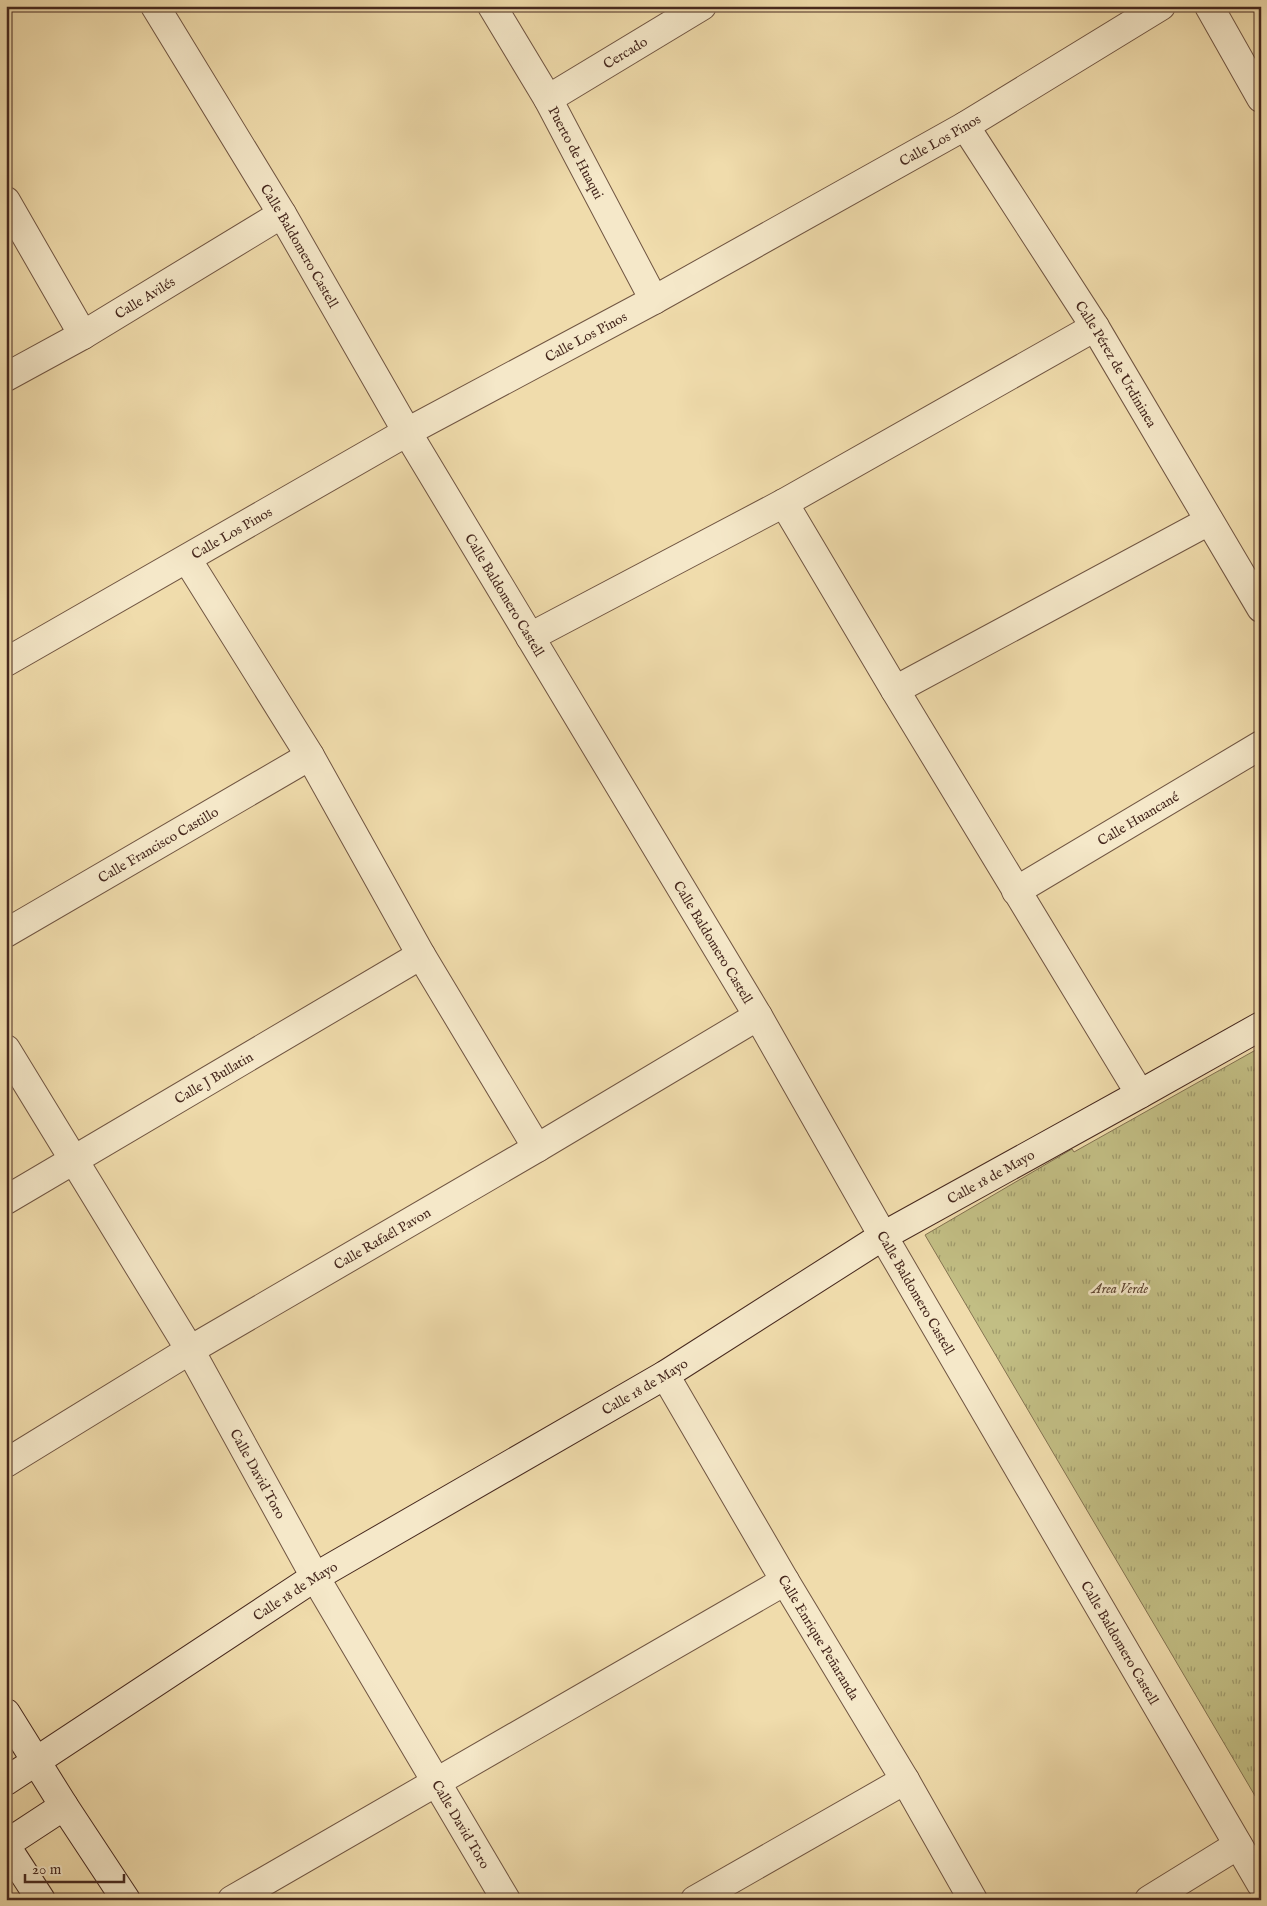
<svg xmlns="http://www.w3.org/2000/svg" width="1267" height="1906" viewBox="0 0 1267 1906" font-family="'IM FELL English',serif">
  <defs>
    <pattern id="grass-tufts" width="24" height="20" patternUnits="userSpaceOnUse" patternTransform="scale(1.25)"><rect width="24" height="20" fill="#c2be84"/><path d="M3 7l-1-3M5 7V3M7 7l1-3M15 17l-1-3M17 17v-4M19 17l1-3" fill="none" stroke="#9f9a6b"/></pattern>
  </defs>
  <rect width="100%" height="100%" fill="#f0dcac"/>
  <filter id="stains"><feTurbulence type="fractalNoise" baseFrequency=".004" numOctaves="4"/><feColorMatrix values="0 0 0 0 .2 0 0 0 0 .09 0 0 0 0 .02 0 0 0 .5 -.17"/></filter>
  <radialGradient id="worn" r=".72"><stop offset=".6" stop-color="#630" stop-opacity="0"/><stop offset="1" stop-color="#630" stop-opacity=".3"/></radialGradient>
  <polygon fill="url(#grass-tufts)" stroke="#847351" points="1261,1047 1261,1806 925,1235 1072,1149 1074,1152"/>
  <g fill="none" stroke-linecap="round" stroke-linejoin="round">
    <g stroke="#705542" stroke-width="30">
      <g id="street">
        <path id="s1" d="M155 6 282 214 407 432 758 1016 883 1236 1261 1884"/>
        <path id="s2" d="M492 6 548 99 654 300"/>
        <polyline points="1209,6 1261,98"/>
        <path id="s3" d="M548 99 702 6"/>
        <path id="s4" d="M965 126 1095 327 1261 608"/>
        <polyline points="6,201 83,335"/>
        <path id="s5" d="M6 377 83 335 282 214"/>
        <polyline points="784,503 895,690 1140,1094"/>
        <polyline points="187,559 310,756 421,955 537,1148"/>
        <polyline points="530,637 784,503 1095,327"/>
        <path id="s6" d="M6 662 407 432 654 300 965 126 1161 6"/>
        <polyline points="895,690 1209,521"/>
        <path id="s7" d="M1016 891 1261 745"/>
        <path id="s8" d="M6 933 310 756"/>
        <path id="s9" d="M6 1049 190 1350 315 1577 506 1900"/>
        <path id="s10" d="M6 1200 421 955"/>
        <path id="s11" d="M665 1375 785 1581 905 1780 973 1900"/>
        <path id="s12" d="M6 1463 190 1350 537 1148 758 1016"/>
        <polyline points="232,1900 785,1581"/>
        <polyline points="695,1900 905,1780"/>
        <polyline points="1149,1900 1238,1845"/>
      </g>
    </g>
    <g stroke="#46281e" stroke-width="30">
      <g id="secondary">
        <polyline points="6,1713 64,1806 126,1900"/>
        <path id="s13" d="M6 1781 315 1577 665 1375 883 1236 1140 1094 1261 1026"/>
        <polyline points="6,1844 64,1806"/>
        <polyline points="6,1846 41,1900"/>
      </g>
    </g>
    <use href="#street" stroke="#f5e8c9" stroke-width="28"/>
    <use href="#secondary" stroke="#f5e8c9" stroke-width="28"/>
  </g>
  <g text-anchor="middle" stroke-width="5" stroke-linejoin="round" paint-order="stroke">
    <g font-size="14" fill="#46281e" stroke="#f5e8c9">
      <text dy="5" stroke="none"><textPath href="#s3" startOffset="90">Cercado</textPath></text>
      <text dy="5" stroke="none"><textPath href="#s6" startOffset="1070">Calle Los Pinos</textPath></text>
      <text dy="5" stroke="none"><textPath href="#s2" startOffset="169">Puerto de Huaqui</textPath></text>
      <text dy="5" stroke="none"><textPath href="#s1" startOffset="280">Calle Baldomero Castell</textPath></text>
      <text dy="5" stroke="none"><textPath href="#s5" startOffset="160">Calle Avilés</textPath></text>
      <text dy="5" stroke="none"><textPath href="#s6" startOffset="665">Calle Los Pinos</textPath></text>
      <text dy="5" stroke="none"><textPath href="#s4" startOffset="282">Calle Pérez de Urdininea</textPath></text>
      <text dy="5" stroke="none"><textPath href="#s6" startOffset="260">Calle Los Pinos</textPath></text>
      <text dy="5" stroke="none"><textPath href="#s1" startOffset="685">Calle Baldomero Castell</textPath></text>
      <text dy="5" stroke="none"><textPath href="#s7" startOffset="142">Calle Huancané</textPath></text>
      <text dy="5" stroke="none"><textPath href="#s8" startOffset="176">Calle Francisco Castillo</textPath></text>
      <text dy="5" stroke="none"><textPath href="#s1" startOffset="1090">Calle Baldomero Castell</textPath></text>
      <text dy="5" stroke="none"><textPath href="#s10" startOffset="241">Calle J Bullatin</textPath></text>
      <text dy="5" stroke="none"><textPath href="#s13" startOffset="1156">Calle 18 de Mayo</textPath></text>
      <text dy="5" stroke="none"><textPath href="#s12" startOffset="438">Calle Rafaél Pavon</textPath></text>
      <text dy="5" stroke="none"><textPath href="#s1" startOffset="1495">Calle Baldomero Castell</textPath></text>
      <text dy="5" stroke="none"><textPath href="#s13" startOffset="751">Calle 18 de Mayo</textPath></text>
      <text dy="5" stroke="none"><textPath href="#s9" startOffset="494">Calle David Toro</textPath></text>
      <text dy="5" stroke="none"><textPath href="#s13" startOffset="346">Calle 18 de Mayo</textPath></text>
      <text dy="5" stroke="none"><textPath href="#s11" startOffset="304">Calle Enrique Peñaranda</textPath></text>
      <text dy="5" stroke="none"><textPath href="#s1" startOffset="1900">Calle Baldomero Castell</textPath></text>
      <text dy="5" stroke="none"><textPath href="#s9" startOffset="899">Calle David Toro</textPath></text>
    </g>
    <g font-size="14" font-style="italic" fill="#5f4632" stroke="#f5e8c9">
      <text x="1120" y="1293">Area Verde</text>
    </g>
  </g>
  <rect width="1267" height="1906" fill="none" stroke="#f0dcac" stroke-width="25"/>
  <rect x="8" y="8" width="1252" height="1891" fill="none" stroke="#46281e" stroke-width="2.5"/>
  <rect x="12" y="12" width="1242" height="1881" fill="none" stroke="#46281e"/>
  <path d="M25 1874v8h99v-8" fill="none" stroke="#46281e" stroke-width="2.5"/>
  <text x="32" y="1874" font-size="15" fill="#46281e" stroke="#f5e8c9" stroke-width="4" paint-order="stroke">20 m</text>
  <rect width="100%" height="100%" filter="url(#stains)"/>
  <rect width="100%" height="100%" fill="url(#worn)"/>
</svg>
